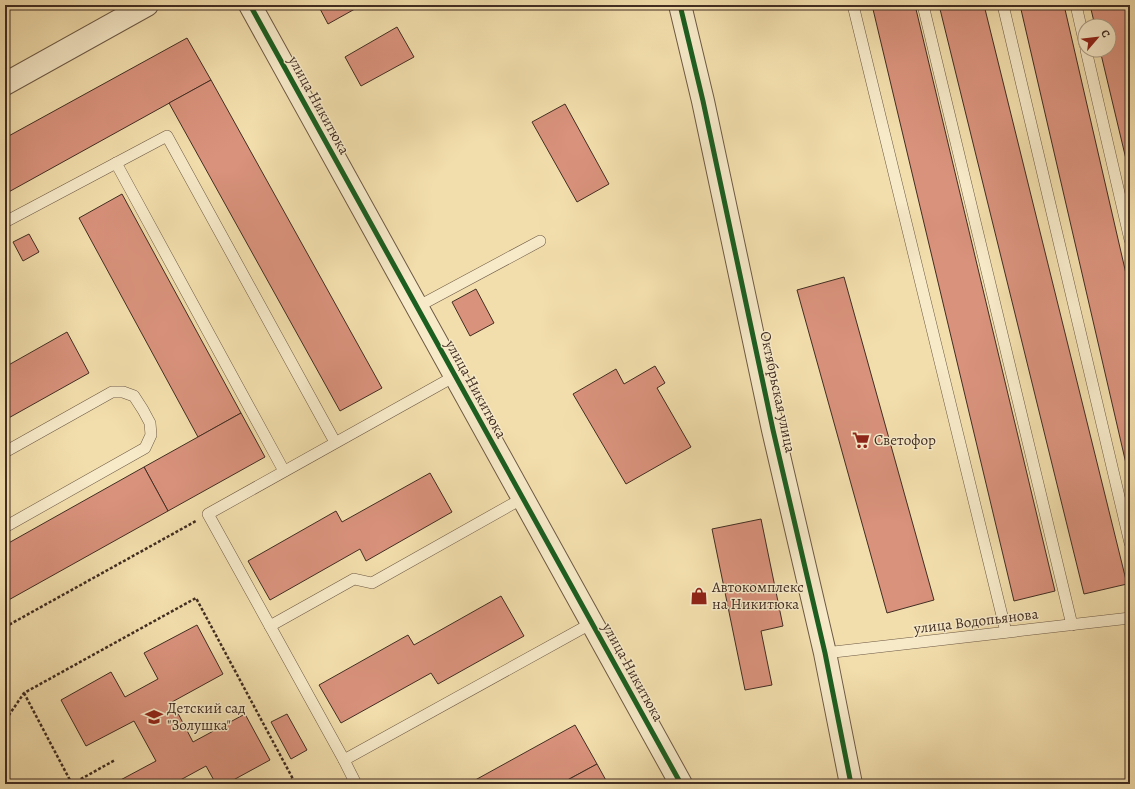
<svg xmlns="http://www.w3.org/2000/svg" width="1135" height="789" viewBox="0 0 1135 789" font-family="Alegreya,serif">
  <rect width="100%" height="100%" fill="#f2deac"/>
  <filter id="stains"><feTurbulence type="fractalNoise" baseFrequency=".005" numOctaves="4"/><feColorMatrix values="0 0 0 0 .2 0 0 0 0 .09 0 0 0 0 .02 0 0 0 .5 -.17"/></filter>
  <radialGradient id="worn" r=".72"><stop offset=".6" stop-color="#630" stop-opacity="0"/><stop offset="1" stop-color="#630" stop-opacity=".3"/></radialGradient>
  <g fill="#d9927c" stroke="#412d22">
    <polygon points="318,5 362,5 328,24"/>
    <polygon points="872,5 915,5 1055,591 1014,601"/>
    <polygon points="939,5 984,5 1127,584 1084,594"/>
    <polygon points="1020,5 1064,5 1130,291 1130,481"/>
    <polygon points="1090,5 1130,5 1130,176 1100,50 1109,50 1109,26 1095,26"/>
    <polygon points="397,27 414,57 361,86 345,57"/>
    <polygon points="187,38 211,80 5,194 5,138"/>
    <polygon points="211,80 382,388 340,411 169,103"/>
    <polygon points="565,104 609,184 577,202 532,122"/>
    <polygon points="122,194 241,413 198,437 79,218"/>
    <polygon points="29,234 39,252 23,261 13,242"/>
    <polygon points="844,277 934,600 887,613 797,290"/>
    <polygon points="476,289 494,323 470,336 452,302"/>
    <polygon points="67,332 89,373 5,420 5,367"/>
    <polygon points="655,366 665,383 657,388 691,447 626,484 573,394 616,369 624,384"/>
    <polygon points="241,413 265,457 168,511 144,467"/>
    <polygon points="144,467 168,511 5,602 5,545"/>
    <polygon points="430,473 452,512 366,561 360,549 270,600 248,561 336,511 342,522"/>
    <polygon points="761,519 783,626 761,631 772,685 745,690 712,529"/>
    <polygon points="501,596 524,636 438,684 431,673 341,723 319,685 408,635 414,645"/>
    <polygon points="197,625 223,674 172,702 193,742 245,714 270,760 226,784 216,784 206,766 173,784 113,784 156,761 134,721 86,746 61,700 111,672 125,697 158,679 144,653"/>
    <polygon points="287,714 307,750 291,759 271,722"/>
    <polygon points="575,725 597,764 560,784 468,784"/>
    <polygon points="597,764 608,784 562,784 562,783"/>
  </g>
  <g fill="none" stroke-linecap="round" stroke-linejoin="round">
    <g stroke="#6d5944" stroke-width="12">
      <g id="lane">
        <polyline points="853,5 1006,632"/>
        <polyline points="923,5 1072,625"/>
        <polyline points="1003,5 1130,543"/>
        <polyline points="1076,5 1085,45"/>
        <polyline points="1086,50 1130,240"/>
        <polyline points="116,163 284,471"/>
        <polyline points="5,222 167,136 335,442"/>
        <polyline points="417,307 540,241"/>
        <polyline points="5,452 112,392 123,392 134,396 143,410 150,423 151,435 145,448 5,527"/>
        <polyline points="523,498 372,583 354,579 270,626 344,760 592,623"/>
        <polyline points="270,626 208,514 455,376"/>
        <polyline points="825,653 1130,618"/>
        <polyline points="344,760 356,784"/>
      </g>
    </g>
    <g stroke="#6d5944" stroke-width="24">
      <g id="street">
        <polyline points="250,5 681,784"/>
        <polyline points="680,5 703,101 773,430 825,653 851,784"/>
        <polyline points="5,84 147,5"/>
      </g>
    </g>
    <g stroke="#412d22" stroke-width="2.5" stroke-dasharray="3 2" stroke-linecap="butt">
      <polyline points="5,627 196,521"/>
      <polyline points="24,693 72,784"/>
      <polyline points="5,730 9,715 24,693 196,598 293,779 284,784"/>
      <polyline points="5,768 9,784"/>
      <polyline points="72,784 115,760"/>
    </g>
    <use href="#lane" stroke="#f7eac9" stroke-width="11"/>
    <use href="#street" stroke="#f7eac9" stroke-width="22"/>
    <g stroke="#f7eac9" stroke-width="8">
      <g id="cycleway">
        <polyline points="250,5 681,784"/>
        <polyline points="680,5 703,101 773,430 825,653 851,784"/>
      </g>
    </g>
    <use href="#cycleway" stroke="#1b5e20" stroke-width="5"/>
  </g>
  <defs>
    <g id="supermarket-bare" transform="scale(1.38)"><path d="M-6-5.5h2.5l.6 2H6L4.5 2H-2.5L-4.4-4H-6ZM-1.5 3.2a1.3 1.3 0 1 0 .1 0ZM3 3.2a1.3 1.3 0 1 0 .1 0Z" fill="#8f2418" stroke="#f7eac9" stroke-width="2.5" paint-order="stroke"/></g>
    <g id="shop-bare" transform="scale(1.38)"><path d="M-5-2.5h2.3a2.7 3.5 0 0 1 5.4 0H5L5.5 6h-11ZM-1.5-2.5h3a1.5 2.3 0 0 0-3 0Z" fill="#8f2418" stroke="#f7eac9" stroke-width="2.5" paint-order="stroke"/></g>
    <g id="school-bare" transform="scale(1.38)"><path d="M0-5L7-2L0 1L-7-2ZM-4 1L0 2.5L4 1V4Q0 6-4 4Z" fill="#8f2418" stroke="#f7eac9" stroke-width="2.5" paint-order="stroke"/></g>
  </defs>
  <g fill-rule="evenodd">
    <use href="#supermarket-bare" x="861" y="440"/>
    <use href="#shop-bare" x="699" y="596"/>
    <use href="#school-bare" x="154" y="717"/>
  </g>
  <g text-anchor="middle" stroke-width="3" stroke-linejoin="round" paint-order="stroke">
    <g font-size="15" fill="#412d22" stroke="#f7eac9">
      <text transform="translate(319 105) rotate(61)" y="5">улица Никитюка</text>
      <text transform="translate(476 389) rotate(61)" y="5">улица Никитюка</text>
      <text transform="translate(778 392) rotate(78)" y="5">Октябрьская улица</text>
      <text transform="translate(976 621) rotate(-7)" y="5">улица Водопьянова</text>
      <text transform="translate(633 672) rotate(61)" y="5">улица Никитюка</text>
    </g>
    <g font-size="15" fill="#412d22" stroke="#f7eac9" text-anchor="start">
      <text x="874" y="445">Светофор</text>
      <text x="712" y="592">Автокомплекс<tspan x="712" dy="17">на Никитюка</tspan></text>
      <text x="167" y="713">Детский сад<tspan x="167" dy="17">"Золушка"</tspan></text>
    </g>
  </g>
  <rect width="1135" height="789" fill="none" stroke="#f2deac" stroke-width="20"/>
  <rect x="6" y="6" width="1123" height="777" fill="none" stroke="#412d22" stroke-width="2"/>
  <rect x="10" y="10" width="1115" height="769" fill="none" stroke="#412d22"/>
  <g transform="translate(1097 38) rotate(62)"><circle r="19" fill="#f7eac9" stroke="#ae9e86"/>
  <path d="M0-3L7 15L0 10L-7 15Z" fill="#8f2418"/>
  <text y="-6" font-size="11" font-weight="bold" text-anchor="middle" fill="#412d22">С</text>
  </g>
  <rect width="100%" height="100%" filter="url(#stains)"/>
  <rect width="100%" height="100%" fill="url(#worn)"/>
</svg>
